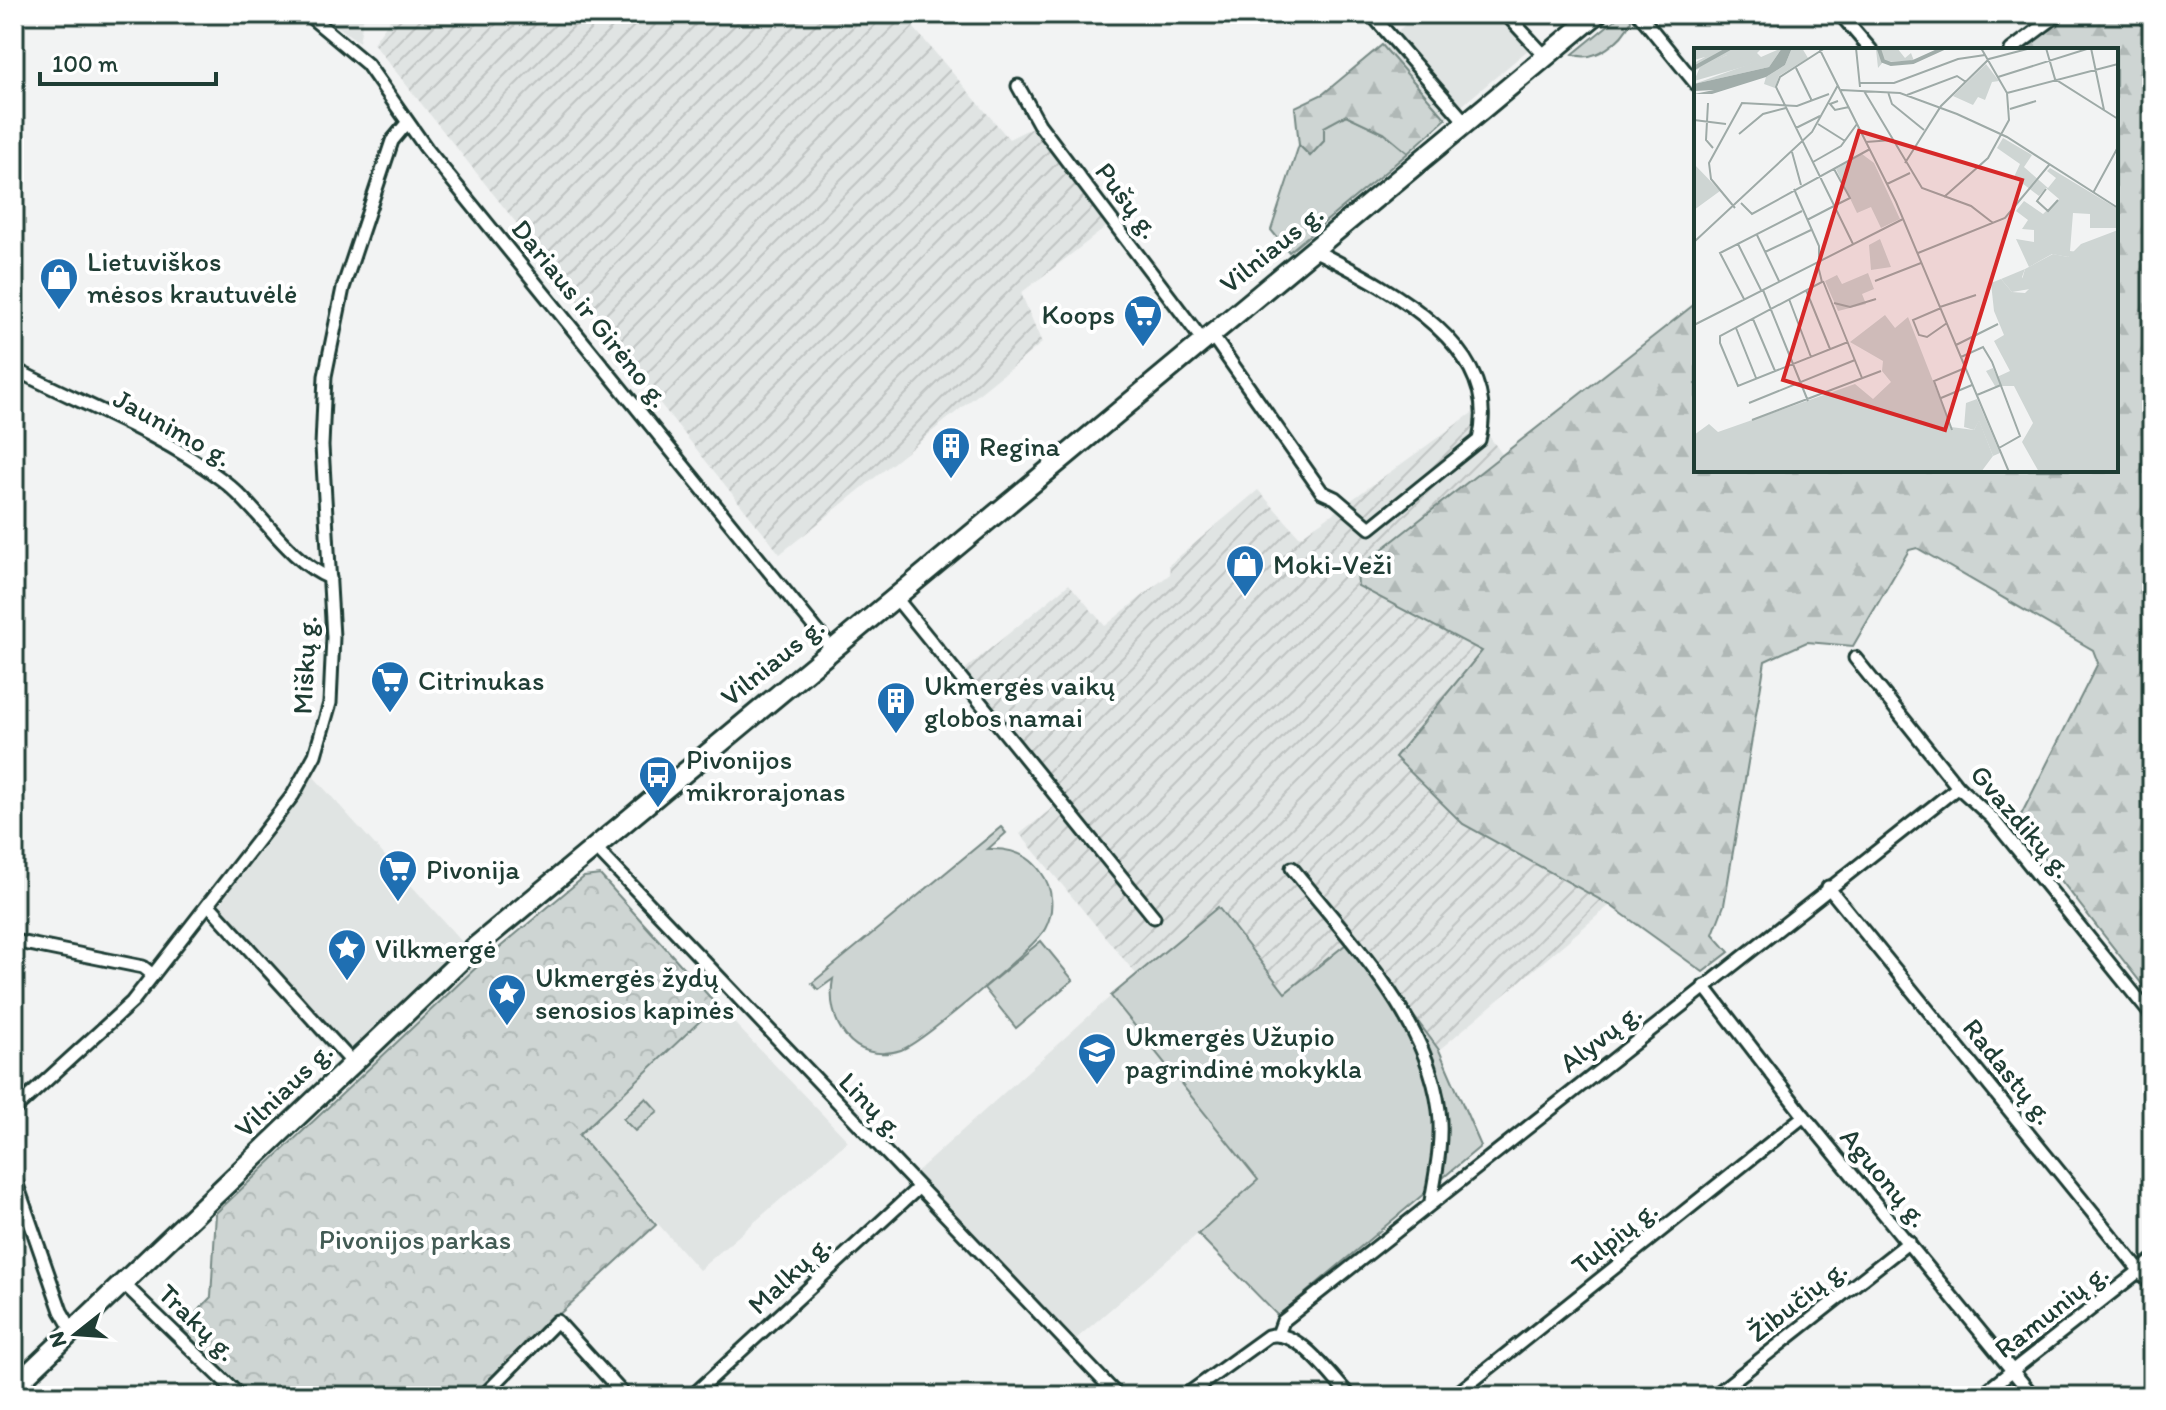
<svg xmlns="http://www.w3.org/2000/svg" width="2166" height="1410" viewBox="0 0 2166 1410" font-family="Itim,sans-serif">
  <defs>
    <pattern id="industrial-furrows" width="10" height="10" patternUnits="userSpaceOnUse" patternTransform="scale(2)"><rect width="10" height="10" fill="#e0e4e3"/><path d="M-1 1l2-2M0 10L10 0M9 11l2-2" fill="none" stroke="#c0c4c3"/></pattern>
    <pattern id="forest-firs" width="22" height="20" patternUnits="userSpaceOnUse" patternTransform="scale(2)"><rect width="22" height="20" fill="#ced5d3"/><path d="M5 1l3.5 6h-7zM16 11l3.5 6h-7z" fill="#b0b8b6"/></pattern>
    <pattern id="park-crowns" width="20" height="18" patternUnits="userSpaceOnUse" patternTransform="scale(2)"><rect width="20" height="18" fill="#ced5d3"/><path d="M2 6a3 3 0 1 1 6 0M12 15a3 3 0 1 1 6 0" fill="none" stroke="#b0b8b6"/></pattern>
  </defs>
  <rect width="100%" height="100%" fill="#f2f3f3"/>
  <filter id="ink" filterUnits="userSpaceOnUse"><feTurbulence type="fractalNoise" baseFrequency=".0125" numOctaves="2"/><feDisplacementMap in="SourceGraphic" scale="16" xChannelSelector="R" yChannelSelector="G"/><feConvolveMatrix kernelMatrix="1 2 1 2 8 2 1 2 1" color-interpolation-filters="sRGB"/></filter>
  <g filter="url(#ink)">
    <g fill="#e0e4e3">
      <polygon points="320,14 364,14 359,42"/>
      <polygon points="1417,14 1499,14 1529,49 1446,119 1382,45"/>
      <polygon points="313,776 481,963 355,1081 211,916"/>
      <polygon points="1111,996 1259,1181 1076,1339 912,1176"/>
      <polygon points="717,1005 848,1141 699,1270 579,1135"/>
    </g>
    <g fill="url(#industrial-furrows)">
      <polygon points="394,14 902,14 1009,139 1037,125 1109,225 1021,293 1042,343 780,554 373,43"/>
      <polygon points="1472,413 1502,454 1357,569 1358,586 1482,650 1463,824 1610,905 1439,1050 1355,937 1285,993 1218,907 1136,974 1020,834 1066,797 963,671 1069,584 1105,626 1170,574 1169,565 1258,490 1300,537"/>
    </g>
    <g fill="#ced5d3" stroke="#768984" stroke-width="2">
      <path d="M1622 14H1630L1631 21C1623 40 1594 64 1573 54Z"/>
      <polygon points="1346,115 1384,133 1408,153 1289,252 1271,230 1299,145 1310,156 1324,141 1323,127"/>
      <path d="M1001 827 1006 833 988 849C1009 848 1028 853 1041 872 1053 888 1055 911 1045 929 1034 948 921 1043 901 1050 853 1066 825 1021 833 979L818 990 812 983Z"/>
      <polygon points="1218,907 1285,993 1355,937 1439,1050 1481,1146 1278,1316 1198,1234 1258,1180 1111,996"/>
      <polygon points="1041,941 1073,980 1016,1028 984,988"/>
      <polygon points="646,1098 658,1111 635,1131 623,1119"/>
    </g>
    <g fill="url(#forest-firs)" stroke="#768984" stroke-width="2">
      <polygon points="2067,14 2152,14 2152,997 2021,829 2020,817 2098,663 2093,650 1917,548 1909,550 1853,646 1807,642 1765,661 1724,905 1713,934 1729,952 1703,972 1610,905 1463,824 1395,757 1482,651 1358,586 1357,569 1696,303 1696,470 2116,470 2116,50 2020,50"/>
      <polygon points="1382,45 1446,119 1408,153 1384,133 1346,115 1324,127 1324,141 1310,156 1299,145 1295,107 1323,94"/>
    </g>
    <polygon fill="url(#park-crowns)" stroke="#768984" stroke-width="2" points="600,875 717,1005 579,1135 656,1225 553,1320 477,1396 250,1396 181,1328 211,1297 216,1213 481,963 584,877"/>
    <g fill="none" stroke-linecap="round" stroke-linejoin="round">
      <g stroke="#1f3d34" stroke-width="17">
        <g id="minor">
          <polyline points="307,14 367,64 426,148 832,649"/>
          <polyline points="1371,14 1467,124"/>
          <polyline points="1506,14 1546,57"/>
          <polyline points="1639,14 1696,84"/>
          <polyline points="1840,14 1871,50"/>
          <polyline points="2011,50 2059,14"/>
          <polyline points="1018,86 1039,124 1203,341"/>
          <path d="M1211 334 1322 492 1335 498 1370 528 1479 440C1504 344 1383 286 1314 250"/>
          <path d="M14 369C82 404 160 433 221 479 260 508 285 559 330 578"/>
          <polyline points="896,598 1154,917"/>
          <polyline points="1855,658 1958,787 1992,818 2152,1016"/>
          <polyline points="593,845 1118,1396"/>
          <path d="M1292 868C1348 939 1427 1016 1439 1110 1443 1140 1436 1172 1431 1201"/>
          <polyline points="1828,887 2152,1286"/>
          <polyline points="209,905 352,1062"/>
          <polyline points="14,941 143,967 153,975"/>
          <polyline points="1704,986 1804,1116 2033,1396"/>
          <polyline points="14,1110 132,1002 293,795 315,755 330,703 333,637 322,446 325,376 343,288 392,141 407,123"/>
          <polyline points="14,1176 61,1311 72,1330"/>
          <polyline points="122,1282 240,1396"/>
          <polyline points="1279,1332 1283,1321 1958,787"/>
          <polyline points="483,1396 557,1321 625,1396"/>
          <polyline points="692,1396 918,1188"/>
          <path d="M1185 1396 1268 1336C1298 1327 1330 1376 1350 1396"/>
          <polyline points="1454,1396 1804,1116"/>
          <polyline points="1714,1396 1909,1242"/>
          <polyline points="1980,1396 2152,1261"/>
        </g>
      </g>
      <g stroke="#1f3d34" stroke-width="24">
        <polyline id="primary" points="14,1387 475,947 1597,14"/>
      </g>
      <use href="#minor" stroke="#fff" stroke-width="11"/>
      <use href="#primary" stroke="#fff" stroke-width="18"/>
    </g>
  </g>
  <defs>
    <g id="shop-pin" transform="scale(2)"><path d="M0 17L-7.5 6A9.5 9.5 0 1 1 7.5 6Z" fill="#1f6fb2" stroke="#fff"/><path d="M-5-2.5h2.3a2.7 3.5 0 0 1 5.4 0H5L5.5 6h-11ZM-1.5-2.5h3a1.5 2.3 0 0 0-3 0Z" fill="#fff"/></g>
    <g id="supermarket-pin" transform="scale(2)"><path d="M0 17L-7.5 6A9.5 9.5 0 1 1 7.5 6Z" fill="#1f6fb2" stroke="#fff"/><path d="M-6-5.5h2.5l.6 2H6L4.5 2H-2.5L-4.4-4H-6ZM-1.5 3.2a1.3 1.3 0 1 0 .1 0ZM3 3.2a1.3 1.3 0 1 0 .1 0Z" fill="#fff"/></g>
    <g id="building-pin" transform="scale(2)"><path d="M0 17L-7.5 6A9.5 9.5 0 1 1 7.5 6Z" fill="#1f6fb2" stroke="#fff"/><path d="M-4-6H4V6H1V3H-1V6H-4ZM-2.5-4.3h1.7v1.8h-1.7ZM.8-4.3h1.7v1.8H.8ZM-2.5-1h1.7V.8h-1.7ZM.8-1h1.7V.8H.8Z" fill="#fff"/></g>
    <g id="bus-pin" transform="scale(2)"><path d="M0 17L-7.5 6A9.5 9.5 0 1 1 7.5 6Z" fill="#1f6fb2" stroke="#fff"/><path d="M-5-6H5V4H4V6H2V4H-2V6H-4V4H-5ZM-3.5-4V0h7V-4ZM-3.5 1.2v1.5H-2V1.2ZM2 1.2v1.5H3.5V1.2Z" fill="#fff"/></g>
    <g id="sight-pin" transform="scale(2)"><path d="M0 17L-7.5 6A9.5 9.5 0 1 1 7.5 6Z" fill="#1f6fb2" stroke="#fff"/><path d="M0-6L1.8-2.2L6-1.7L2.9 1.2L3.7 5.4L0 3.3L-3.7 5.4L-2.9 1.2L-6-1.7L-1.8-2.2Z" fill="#fff"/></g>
    <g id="school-pin" transform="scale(2)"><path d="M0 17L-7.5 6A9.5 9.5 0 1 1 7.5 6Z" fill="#1f6fb2" stroke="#fff"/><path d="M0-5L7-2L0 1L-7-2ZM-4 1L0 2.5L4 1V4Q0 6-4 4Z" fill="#fff"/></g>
  </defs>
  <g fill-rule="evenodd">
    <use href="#shop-pin" x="59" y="277"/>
    <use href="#supermarket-pin" x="1143" y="314"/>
    <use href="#building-pin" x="951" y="446"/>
    <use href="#shop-pin" x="1245" y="564"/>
    <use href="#supermarket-pin" x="390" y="680"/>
    <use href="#building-pin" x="896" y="701"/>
    <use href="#bus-pin" x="658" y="775"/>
    <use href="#supermarket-pin" x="398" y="869"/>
    <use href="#sight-pin" x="347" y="948"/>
    <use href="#sight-pin" x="507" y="993"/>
    <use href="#school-pin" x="1097" y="1052"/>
  </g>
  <g text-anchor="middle" stroke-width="8" stroke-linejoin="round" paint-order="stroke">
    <g font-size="28" fill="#1f3d34" stroke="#fff">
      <text transform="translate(1128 200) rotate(53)" y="10">Pušų g.</text>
      <text transform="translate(1271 248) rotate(-39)" y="10">Vilniaus g.</text>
      <text transform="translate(591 313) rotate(51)" y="10">Dariaus ir Girėno g.</text>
      <text transform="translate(173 427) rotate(29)" y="10">Jaunimo g.</text>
      <text transform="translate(772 661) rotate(-39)" y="10">Vilniaus g.</text>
      <text transform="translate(304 665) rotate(-87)" y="10">Miškų g.</text>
      <text transform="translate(2022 821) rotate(49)" y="10">Gvazdikų g.</text>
      <text transform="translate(1600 1037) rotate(-38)" y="10">Alyvų g.</text>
      <text transform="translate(2009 1071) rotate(51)" y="10">Radastų g.</text>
      <text transform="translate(283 1089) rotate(-44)" y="10">Vilniaus g.</text>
      <text transform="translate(872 1105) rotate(46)" y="10">Linų g.</text>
      <text transform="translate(1885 1177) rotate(50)" y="10">Aguonų g.</text>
      <text transform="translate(1614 1237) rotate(-39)" y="10">Tulpių g.</text>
      <text transform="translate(789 1274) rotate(-43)" y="10">Malkų g.</text>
      <text transform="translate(1797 1300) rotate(-38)" y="10">Žibučių g.</text>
      <text transform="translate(2051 1310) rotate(-38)" y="10">Ramunių g.</text>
      <text transform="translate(198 1322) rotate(44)" y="10">Trakų g.</text>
    </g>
    <g font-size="28" fill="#1f3d34" stroke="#fff" text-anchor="start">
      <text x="87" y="271">Lietuviškos<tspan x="87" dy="32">mėsos krautuvėlė</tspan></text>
      <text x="1115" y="324" text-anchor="end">Koops</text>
      <text x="979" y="456">Regina</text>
      <text x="1273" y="574">Moki-Veži</text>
      <text x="418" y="690">Citrinukas</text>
      <text x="924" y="695">Ukmergės vaikų<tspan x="924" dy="32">globos namai</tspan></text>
      <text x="686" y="769">Pivonijos<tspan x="686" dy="32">mikrorajonas</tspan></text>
      <text x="426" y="879">Pivonija</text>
      <text x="375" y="958">Vilkmergė</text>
      <text x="535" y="987">Ukmergės žydų<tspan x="535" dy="32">senosios kapinės</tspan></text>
      <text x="1125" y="1046">Ukmergės Užupio<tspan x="1125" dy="32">pagrindinė mokykla</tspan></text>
    </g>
    <g font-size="28" fill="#425b54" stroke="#fff">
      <text x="415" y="1249">Pivonijos parkas</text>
    </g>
  </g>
  <g transform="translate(1694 48)">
    <rect width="424" height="424" fill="#f2f3f3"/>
    <path d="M98 0H108L114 10 85 28 81 40 70 36 72 29 91 17ZM52 6 60 8 56 17 0 33 6 19 33 7ZM292 16 305 33 298 34 291 52 284 49 279 57 259 48ZM309 90 338 107 330 119 354 140 362 130 353 123 356 120 424 161V180H396V166L379 165 376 203 384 204 374 209 358 206 335 219 322 191 340 194V182L328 181 334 172 322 163 330 153 349 166 365 151 352 140 345 148 320 129 326 116 303 100ZM186 191 197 219 177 222 175 197ZM331 221 328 229 336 241 318 244 307 231ZM174 225 180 241 168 246 172 256 144 263 131 233 143 227 148 236ZM283 351 306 405 299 408 285 373 280 382 270 379 272 355Z" fill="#ced5d3"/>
    <path d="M0 0H68L63 5 67 9 88 0 75 19 0 36 56 16 59 8 33 14 37 8 33 7 0 23V15L11 9 0 12ZM189 0H203L211 10 217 5 220 13 189 14 184 20 182 1ZM0 116 26 143 0 162ZM424 182V424H345L328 394 339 375 320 338H301L292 323 299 320 303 329 316 323 300 293 310 287 300 263 297 235 307 231 318 244 331 245 335 241 328 232 331 221 359 206 374 209 387 196ZM191 267 201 280 214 269 257 379 280 382 285 372 299 408 287 424H0V387L15 376 24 384 161 336 179 351 197 334 188 323 189 313 156 294Z" fill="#ced5d3"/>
    <path d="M168 106 180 115 206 171 187 180 177 159 163 165 142 121Z" fill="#ced5d3"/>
    <path d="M88 0H98L91 17 72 29 18 46H0L20 42 0 43V36L75 19Z" fill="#a1adaa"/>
    <path fill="none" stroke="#a1adaa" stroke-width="4" d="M185 1 189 13 197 16 219 14 250 0M0 20 36 0"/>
    <path fill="none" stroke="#9eaaa7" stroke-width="2" d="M125 0 202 154 315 424M131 0 86 29 82 39 159 196M162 0 166 39M352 0 361 31 424 71M397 0 410 62M102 20 118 53M304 29 396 0M166 35H200L264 11 291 7M147 42 206 45 263 66 313 89 424 160M170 43 228 140 277 158 299 175M194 44 198 56 230 82M313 45 424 16M213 47 263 28 272 34M144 53 136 56 141 62 155 59M14 55 12 92 19 100M316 61 342 53M0 72 32 76M124 76 151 93M102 80 126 68M45 86 69 66 92 60M172 94 198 92M98 104 107 137M119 114 147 98 163 76M211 115 247 58 295 11 337 0M193 136 216 125M100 141 125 198V213M352 141 343 153 354 163 364 152M399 145 424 99M250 149 294 110 315 72 313 45 287 0M47 155 58 166 176 101M140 158 156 150 140 121M41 160 17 131 15 115 48 55 103 58 135 46M113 172 140 158M63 187 85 233M0 194 118 84 144 37M44 196 67 242M71 204 117 182M224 205 311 170 355 117M123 214 128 234 26 288V295L44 338 154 294M129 233 168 330M181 233 227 215M69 242 114 353M112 242 136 301M50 251 26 205 108 163M95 251 117 309M140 255 156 259 182 251M246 259 282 247M247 260 219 272 225 287 233 289 253 275M59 271 81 323M0 277 209 171M42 280 62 330M262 297 304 276M267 309 289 299 298 314 326 388 305 400M283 347 307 337M247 350 278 337M55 355 161 312M58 372 187 323M258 382 240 333 271 320"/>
    <path fill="#d62828" fill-opacity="0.15" stroke="#d62828" stroke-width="4" d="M165 83 328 132 251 382 89 332Z"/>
    <rect width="424" height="424" fill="none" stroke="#1f3d34" stroke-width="4"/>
  </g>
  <rect width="2166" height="1410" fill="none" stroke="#fff" stroke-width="48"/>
  <rect x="24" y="24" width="2118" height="1362" fill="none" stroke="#1f3d34" stroke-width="3" filter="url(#ink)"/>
  <g transform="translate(76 1334) rotate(253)" stroke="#ffffff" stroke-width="6" paint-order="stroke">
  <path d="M0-6L14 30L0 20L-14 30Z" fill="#1f3d34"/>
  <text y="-12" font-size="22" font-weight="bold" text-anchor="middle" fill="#1f3d34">N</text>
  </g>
  <path d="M40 72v12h176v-12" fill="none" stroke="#1f3d34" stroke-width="4"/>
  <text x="52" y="72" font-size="24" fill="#1f3d34" stroke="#ffffff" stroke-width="6" paint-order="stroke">100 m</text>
</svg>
